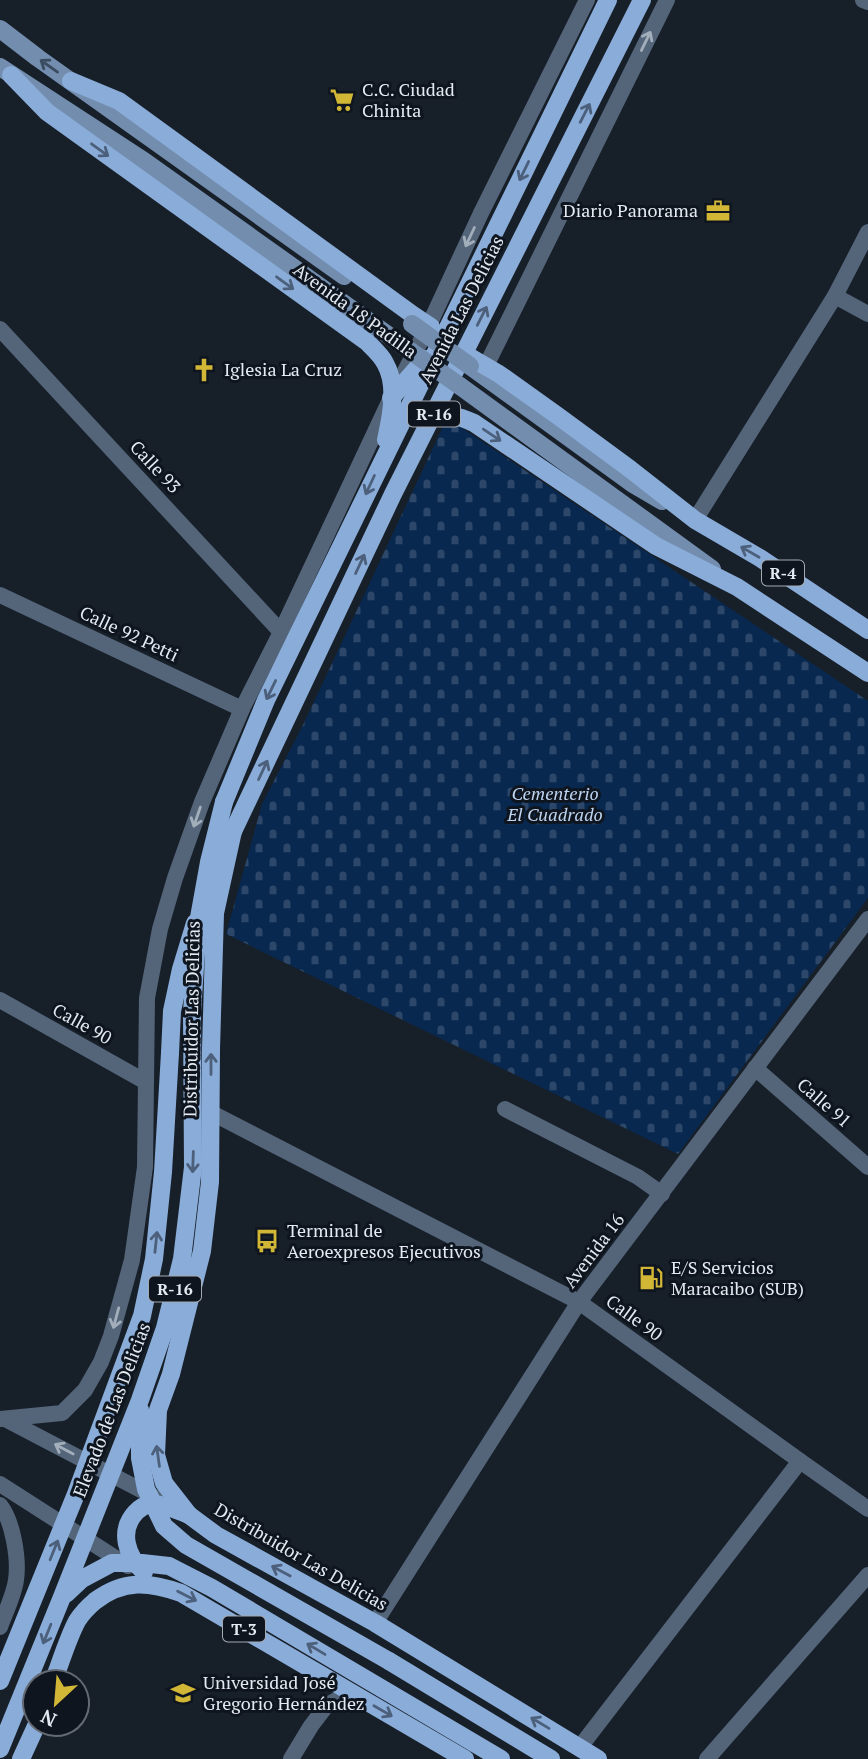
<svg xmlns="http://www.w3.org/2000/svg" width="868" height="1759" viewBox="0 0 868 1759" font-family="'PT Serif',serif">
  <defs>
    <pattern id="cemetery-stones" width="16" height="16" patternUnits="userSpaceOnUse" patternTransform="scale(1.75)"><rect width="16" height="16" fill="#08284f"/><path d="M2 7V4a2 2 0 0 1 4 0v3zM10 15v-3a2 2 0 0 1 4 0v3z" fill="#2c4769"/></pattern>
  </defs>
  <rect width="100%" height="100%" fill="#171f29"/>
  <polygon fill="url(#cemetery-stones)" points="447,418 868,701 868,898 678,1154 226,934 262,804 304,723"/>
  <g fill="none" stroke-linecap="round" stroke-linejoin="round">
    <g stroke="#54657a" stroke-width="16">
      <polyline points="863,0 868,2"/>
      <polyline points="835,296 868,314"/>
      <polyline points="0,329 281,632"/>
      <polyline points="486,366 667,0"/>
      <polyline points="695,520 835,296 868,232"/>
      <polyline points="0,595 242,709"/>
      <polyline points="0,1000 146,1082"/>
      <polyline points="755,1068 868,1167"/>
      <polyline points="505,1109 638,1177 662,1194"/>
      <polyline points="210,1112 579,1302 800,1461 868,1509"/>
      <polyline points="0,1419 62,1413 85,1390 101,1362 111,1336 132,1260 145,1167 147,998 160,929 175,878 202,802 242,709 281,632 391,398 429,325 481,213 587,0"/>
      <polyline points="5,1419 156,1498"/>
      <polyline points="0,1484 128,1566"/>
      <path d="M0 1505C13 1521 19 1559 16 1580 14 1595 5 1613 0 1627"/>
      <polyline points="375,1623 579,1302 868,919"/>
      <polyline points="580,1747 800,1461"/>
      <polyline points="291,1759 311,1726 327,1705 351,1692"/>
      <polyline points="707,1759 868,1575"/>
    </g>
    <g stroke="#738daf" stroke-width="18">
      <polyline points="0,29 38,58 344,276"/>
      <polyline points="0,67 144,161 402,345"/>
      <polyline points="470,366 633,484 662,501"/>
      <polyline points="460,386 712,569"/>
    </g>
    <g stroke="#8aacd8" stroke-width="18">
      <path d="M11 75 47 112 367 342C373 348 381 355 385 363 398 385 391 417 386 440"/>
      <polyline points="71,81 119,101 413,315 431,327"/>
      <polyline points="463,353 499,374 558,416 630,469 695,520 760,558 868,630"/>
      <polyline points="391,398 425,359"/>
      <path d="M430 420C446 412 459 416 474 423L656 546 737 587 868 673"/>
      <polyline points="224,802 266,700 608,0"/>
      <polyline points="233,831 215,913 211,1049 210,1182 202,1251 171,1374 158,1410 156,1455 164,1483 189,1515 216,1535 375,1623 598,1759"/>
      <polyline points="228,842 393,494 642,0"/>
      <polyline points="170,1053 172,1011 181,969 195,923"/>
      <path d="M144 1572C127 1557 118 1531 136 1512 140 1508 145 1505 151 1504 163 1503 178 1511 189 1515"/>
      <polyline points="389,1661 551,1759"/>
      <path d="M53 1682C61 1662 67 1640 77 1621 82 1613 88 1607 95 1601 124 1579 149 1582 181 1593L465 1759"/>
      <polyline points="21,1759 37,1724"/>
    </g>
    <g stroke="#738daf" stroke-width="18">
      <polyline points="412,324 470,366"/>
      <polyline points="402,345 460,386"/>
    </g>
    <g stroke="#8aacd8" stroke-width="18">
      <polyline points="140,1410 140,1458 146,1489 164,1526 186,1545 389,1661"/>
      <polyline points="66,1594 82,1579 112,1563 142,1563 169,1566 212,1588 501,1759"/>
      <polyline points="0,1681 76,1494 142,1316 154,1259 163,1172 170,1053"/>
      <polyline points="0,1749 62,1597 140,1400 165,1328 182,1259 193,1167 192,1012 198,923 209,862 224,802"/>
    </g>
  </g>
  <defs><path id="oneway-shaft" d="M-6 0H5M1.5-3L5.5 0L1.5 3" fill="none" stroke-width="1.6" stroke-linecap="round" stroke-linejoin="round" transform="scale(1.75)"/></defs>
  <g stroke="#a3aebb">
    <use href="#oneway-shaft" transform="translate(646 41) rotate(-64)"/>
    <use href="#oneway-shaft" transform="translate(470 237) rotate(115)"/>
    <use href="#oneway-shaft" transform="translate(197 817) rotate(109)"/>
    <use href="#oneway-shaft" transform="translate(116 1318) rotate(105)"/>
    <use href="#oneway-shaft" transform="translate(64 1449) rotate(-152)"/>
  </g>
  <use stroke="#3b4b60" href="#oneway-shaft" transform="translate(49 66) rotate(-145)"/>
  <g stroke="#4c607c">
    <use href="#oneway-shaft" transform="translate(585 113) rotate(-63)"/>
    <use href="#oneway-shaft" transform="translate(100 150) rotate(36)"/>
    <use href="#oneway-shaft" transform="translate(524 171) rotate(116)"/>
    <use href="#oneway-shaft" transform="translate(285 283) rotate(36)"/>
    <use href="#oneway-shaft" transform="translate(482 316) rotate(-63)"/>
    <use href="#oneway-shaft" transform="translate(492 435) rotate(34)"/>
    <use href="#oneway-shaft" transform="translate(370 485) rotate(115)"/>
    <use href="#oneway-shaft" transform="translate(750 552) rotate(-150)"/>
    <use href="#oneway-shaft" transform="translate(360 564) rotate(-65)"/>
    <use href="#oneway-shaft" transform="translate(271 690) rotate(116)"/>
    <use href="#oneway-shaft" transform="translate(263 770) rotate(-65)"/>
    <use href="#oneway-shaft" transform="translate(211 1064) rotate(-90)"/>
    <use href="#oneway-shaft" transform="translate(193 1162) rotate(92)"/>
    <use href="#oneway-shaft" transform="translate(156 1242) rotate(-84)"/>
    <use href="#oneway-shaft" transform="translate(158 1456) rotate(-98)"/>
    <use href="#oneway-shaft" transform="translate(54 1550) rotate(-68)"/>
    <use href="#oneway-shaft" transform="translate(281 1571) rotate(-152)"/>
    <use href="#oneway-shaft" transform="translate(187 1596) rotate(27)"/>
    <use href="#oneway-shaft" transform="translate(47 1634) rotate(112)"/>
    <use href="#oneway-shaft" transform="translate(316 1649) rotate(-149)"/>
    <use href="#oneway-shaft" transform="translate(383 1711) rotate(30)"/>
    <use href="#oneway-shaft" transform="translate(540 1723) rotate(-149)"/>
  </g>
  <defs>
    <g id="supermarket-bare" transform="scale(1.89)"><path d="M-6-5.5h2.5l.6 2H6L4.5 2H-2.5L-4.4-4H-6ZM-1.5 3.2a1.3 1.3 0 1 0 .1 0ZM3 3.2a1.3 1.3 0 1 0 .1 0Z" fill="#d2b736" stroke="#0e151f" stroke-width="2.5" paint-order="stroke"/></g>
    <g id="office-bare" transform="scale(1.89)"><path d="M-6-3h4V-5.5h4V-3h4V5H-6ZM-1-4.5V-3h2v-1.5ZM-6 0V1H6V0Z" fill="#d2b736" stroke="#0e151f" stroke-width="2.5" paint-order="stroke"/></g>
    <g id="church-bare" transform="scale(1.89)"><path d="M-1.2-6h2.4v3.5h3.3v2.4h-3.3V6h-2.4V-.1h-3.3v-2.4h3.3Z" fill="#d2b736" stroke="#0e151f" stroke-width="2.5" paint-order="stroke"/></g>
    <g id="bus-bare" transform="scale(1.89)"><path d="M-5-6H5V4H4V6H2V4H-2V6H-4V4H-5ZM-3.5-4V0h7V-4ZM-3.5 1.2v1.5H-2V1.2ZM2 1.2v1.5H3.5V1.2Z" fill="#d2b736" stroke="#0e151f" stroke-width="2.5" paint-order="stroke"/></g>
    <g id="fuel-bare" transform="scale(1.89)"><path d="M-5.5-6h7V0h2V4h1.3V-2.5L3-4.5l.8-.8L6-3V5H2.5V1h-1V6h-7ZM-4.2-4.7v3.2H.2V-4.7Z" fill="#d2b736" stroke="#0e151f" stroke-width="2.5" paint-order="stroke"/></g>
    <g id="university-bare" transform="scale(1.89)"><path d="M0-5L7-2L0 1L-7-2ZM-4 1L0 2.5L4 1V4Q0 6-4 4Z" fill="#d2b736" stroke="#0e151f" stroke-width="2.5" paint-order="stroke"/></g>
  </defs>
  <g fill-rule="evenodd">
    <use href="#supermarket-bare" x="342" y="100"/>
    <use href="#office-bare" x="718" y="211"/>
    <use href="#church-bare" x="204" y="370"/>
    <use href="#bus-bare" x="267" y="1241"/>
    <use href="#fuel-bare" x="651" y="1278"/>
    <use href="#university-bare" x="183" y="1693"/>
  </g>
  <g text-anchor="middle" stroke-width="6" stroke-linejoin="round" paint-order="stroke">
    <g fill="#0e151f" stroke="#a4aab2" stroke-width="2">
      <rect x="408" y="401.5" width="52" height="25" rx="5"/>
      <rect x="762" y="560.5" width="42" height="25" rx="5"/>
      <rect x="149" y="1276.5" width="52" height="25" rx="5"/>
      <rect x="223" y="1616.5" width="42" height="25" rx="5"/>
    </g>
    <g font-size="16" font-weight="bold" fill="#e4eaf1">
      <text x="434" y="420">R-16</text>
      <text x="783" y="579">R-4</text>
      <text x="175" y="1295">R-16</text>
      <text x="244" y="1635">T-3</text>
    </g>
    <g font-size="18" fill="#e4eaf1" stroke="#0e151f" text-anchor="start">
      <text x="362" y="96">C.C. Ciudad<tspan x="362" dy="21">Chinita</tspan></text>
      <text x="698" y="217" text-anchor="end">Diario Panorama</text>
      <text x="224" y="376">Iglesia La Cruz</text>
      <text x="287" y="1237">Terminal de<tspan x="287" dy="21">Aeroexpresos Ejecutivos</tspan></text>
      <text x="671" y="1274">E/S Servicios<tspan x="671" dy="21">Maracaibo (SUB)</tspan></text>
      <text x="203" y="1689">Universidad José<tspan x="203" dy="21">Gregorio Hernández</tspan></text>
    </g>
    <g font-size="18" fill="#e4eaf1" stroke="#0e151f">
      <text transform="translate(462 310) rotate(-63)" y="6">Avenida Las Delicias</text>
      <text transform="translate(355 311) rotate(36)" y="6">Avenida 18 Padilla</text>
      <text transform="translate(155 467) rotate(47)" y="6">Calle 93</text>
      <text transform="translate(129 634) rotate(25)" y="6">Calle 92 Petti</text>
      <text transform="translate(192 1019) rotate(-89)" y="6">Distribuidor Las Delicias</text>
      <text transform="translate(82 1024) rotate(29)" y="6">Calle 90</text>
      <text transform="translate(824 1103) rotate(41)" y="6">Calle 91</text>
      <text transform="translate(594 1251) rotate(-53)" y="6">Avenida 16</text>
      <text transform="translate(634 1318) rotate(36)" y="6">Calle 90</text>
      <text transform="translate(112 1410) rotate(-69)" y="6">Elevado de Las Delicias</text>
      <text transform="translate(301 1557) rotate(30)" y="6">Distribuidor Las Delicias</text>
    </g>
    <g font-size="18" font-style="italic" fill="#bed4f1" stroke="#0e151f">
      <text x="555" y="800">Cementerio<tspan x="555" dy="21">El Cuadrado</tspan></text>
    </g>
  </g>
  <g transform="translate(56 1703) rotate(206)"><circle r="33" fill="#0e151f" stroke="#646a73" stroke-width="2"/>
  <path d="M0-5L12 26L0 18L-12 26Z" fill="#d2b736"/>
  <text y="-10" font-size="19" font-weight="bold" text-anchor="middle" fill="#e4eaf1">N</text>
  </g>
</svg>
